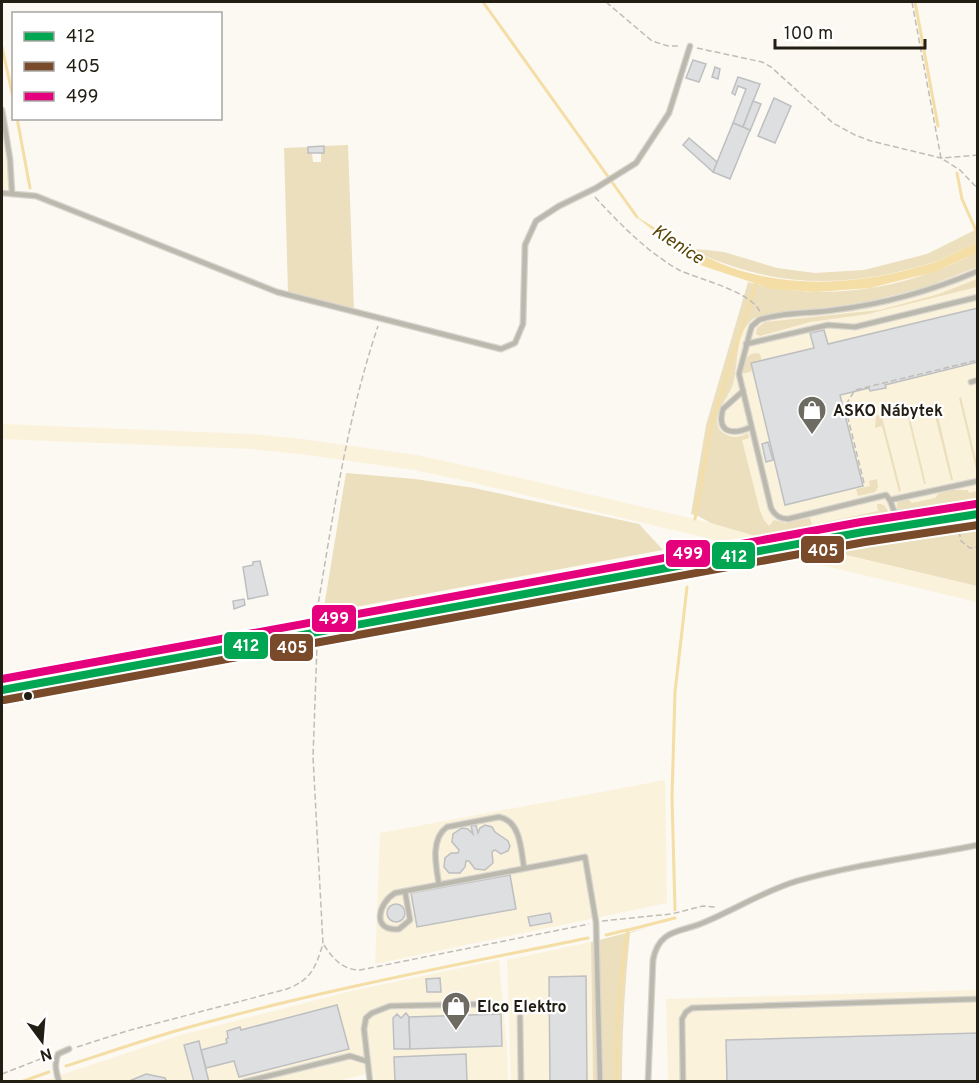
<svg xmlns="http://www.w3.org/2000/svg" width="979" height="1083" viewBox="0 0 979 1083" font-family="Overpass,sans-serif">
  <rect width="100%" height="100%" fill="#fcf9f2"/>
  <g fill="#fbf2dc">
    <polygon points="2,100 16,190 2,189"/>
    <polygon points="977,257 977,498 773,537 706,516 711,417 749,288 792,302 870,292"/>
    <polygon points="2,424 251,434 302,439 417,455 529,480 977,586 977,602 466,481 414,470 300,454 250,449 2,439"/>
    <polygon points="665,780 667,903 375,964 380,833"/>
    <polygon points="591,942 593,1081 511,1081 507,960"/>
    <polygon points="499,960 507,1048 508,1081 375,1081 373,1072 335,1082 40,1082 181,1035 351,991"/>
    <polygon points="977,990 977,1081 668,1081 666,999"/>
  </g>
  <g fill="#ecdfbd">
    <polygon points="348,145 354,310 288,292 284,148 308,147 308,153 312,153 313,162 321,162 321,153 324,152 324,146"/>
    <path d="M977 229V243C962 249 947 258 931 263 844 290 770 288 688 248L724 252 777 268 815 273 864 270 927 254Z"/>
    <path d="M977 253V267L926 287 866 302 754 318C734 333 739 362 733 384 729 398 705 422 725 434 733 439 741 437 748 433L749 438 742 440 760 511 764 520 769 526 774 520 785 523 810 518 812 525 878 511 877 504C886 503 886 509 890 515L899 518 773 541 711 523 698 516 691 514 706 425 748 282C809 299 876 293 935 271 949 266 963 259 977 253Z"/>
    <polygon points="977,279 977,287 868,314 810,322 760,336 756,334 757,328 765,322 880,310 939,294"/>
    <path d="M756 353 760 354 762 361 751 363 752 371 743 374C744 364 745 354 756 353Z"/>
    <polygon points="961,397 977,464 977,473 959,398"/>
    <polygon points="935,403 953,480 951,480 932,404"/>
    <polygon points="906,410 908,410 926,484 924,484"/>
    <polygon points="887,412 890,414 882,417 901,491 899,492 882,426 875,428 876,416"/>
    <polygon points="346,473 415,479 474,488 639,524 663,550 323,613"/>
    <polygon points="877,479 878,487 875,492 858,496 856,489 870,486 869,481"/>
    <polygon points="953,490 968,490 969,493 977,491 977,499 901,510 897,508 897,502 908,499 912,503 935,498 939,493"/>
    <polygon points="977,526 977,586 821,549 876,543"/>
    <path d="M650 927 630 933C625 983 622 1032 622 1081H593L591 942Z"/>
  </g>
  <path fill="#f4dea6" d="M634 215C661 231 688 249 717 262 784 291 864 285 932 263 947 258 962 249 977 243V253L934 272 870 288 816 292 772 289 703 266 685 256Z"/>
  <g fill="none" stroke-linecap="round" stroke-linejoin="round">
    <g stroke="#f4dea6" stroke-width="3">
      <polyline points="483,2 637,217"/>
      <polyline points="915,2 938,126"/>
      <polyline points="2,47 14,102"/>
      <polyline points="17,118 30,188"/>
      <polyline points="957,173 962,199 978,235"/>
      <polyline points="695,519 711,426 757,280"/>
      <polyline points="675,910 672,797 675,692 687,587"/>
      <polyline points="606,935 627,930"/>
      <path d="M66 1066C103 1054 141 1041 179 1030 313 992 451 966 588 938"/>
      <polyline points="21,1082 49,1072"/>
      <polyline points="616,1082 617,1024 625,943 628,930 675,918"/>
    </g>
  </g>
  <g fill="#dedfe1" stroke="#bebfc0" stroke-width="1.5">
    <polygon points="693,60 706,64 699,82 686,78"/>
    <polygon points="715,67 720,69 718,79 712,77"/>
    <polygon points="738,77 760,84 743,127 733,123 746,89 738,86 735,95 732,93"/>
    <polygon points="774,98 791,106 775,143 758,136"/>
    <polygon points="753,101 761,104 750,131 743,127"/>
    <polygon points="733,123 750,130 730,179 713,172"/>
    <polygon points="689,138 717,162 713,172 683,145"/>
    <polygon points="324,146 324,153 308,153 308,147"/>
    <polygon points="978,308 978,362 885,385 886,388 870,391 869,388 840,395 863,486 785,505 751,363 814,348 810,333 824,330 828,344"/>
    <polygon points="768,442 773,460 766,462 762,444"/>
    <polygon points="260,561 268,595 248,599 243,567 253,565 253,562"/>
    <polygon points="244,599 245,605 234,609 233,601"/>
    <polygon points="476,825 478,833 480,828 485,825 492,827 495,832 508,841 510,846 508,851 501,854 495,850 492,852 493,863 485,870 475,869 469,861 466,861 465,867 460,873 449,873 444,867 445,858 451,853 458,853 459,850 452,842 453,834 462,828 468,829 473,834 471,826"/>
    <polygon points="510,875 516,909 417,927 411,893"/>
    <circle cx="396" cy="913" r="9"/>
    <polygon points="550,913 552,922 530,926 528,917"/>
    <polygon points="586,976 587,1082 550,1082 549,977"/>
    <polygon points="440,978 441,992 427,992 426,979"/>
    <polygon points="337,1005 349,1049 239,1077 234,1061 206,1068 201,1050 227,1043 226,1039 228,1038 227,1031 240,1027 241,1030"/>
    <polygon points="406,1013 409,1017 410,1049 394,1049 393,1018 397,1014 401,1018"/>
    <polygon points="501,1014 502,1046 410,1049 409,1017"/>
    <polygon points="978,1033 978,1082 727,1082 726,1040"/>
    <polygon points="199,1041 201,1050 209,1082 194,1082 184,1045"/>
    <polygon points="466,1054 467,1082 395,1082 394,1057"/>
    <polygon points="146,1074 165,1078 167,1082 127,1082"/>
  </g>
  <g fill="none" stroke-linecap="round" stroke-linejoin="round">
    <g stroke="#d8d5cf" stroke-width="7">
      <g id="service">
        <polyline points="2,110 10,159 12,194"/>
        <polyline points="2,193 36,196 277,292 501,349 515,343 523,324 525,245 536,221 559,206 596,188 636,163 669,113 690,46"/>
        <path d="M978 271C931 291 884 304 834 310 809 314 782 312 759 320L752 326 750 332 739 374 771 508C775 516 780 519 788 519L886 495 890 500 978 481"/>
        <polyline points="746,344 828,325 855,327 978,297"/>
        <polyline points="971,382 978,380"/>
        <path d="M743 391 723 409C716 434 734 435 751 427"/>
        <polyline points="890,500 894,511 898,513 953,506 967,511"/>
        <path d="M439 885C436 866 430 839 447 827L499 817C521 821 521 850 524 868"/>
        <path d="M405 891 410 920 399 929C371 932 378 903 395 893L585 857 596 922 600 1082"/>
        <polyline points="520,1017 521,1082"/>
        <path d="M59 1082C56 1071 54 1064 58 1054L69 1049"/>
        <polyline points="244,1082 350,1056 366,1061"/>
        <polyline points="370,1082 364,1029 366,1018 372,1013 390,1006 490,1004"/>
        <path d="M648 1082 653 960C659 928 681 933 705 922 736 909 764 891 797 881 856 864 918 857 978 845"/>
        <polyline points="683,1082 682,1019 686,1012 692,1008 978,999"/>
      </g>
    </g>
    <g stroke="#d8d5cf" stroke-width="17">
      <polyline id="primary" points="2,690 863,532 978,514"/>
    </g>
    <g stroke="#c0bdb6" stroke-width="1.5" stroke-dasharray="6 3" stroke-linecap="butt">
      <polyline points="606,2 652,41 668,46 681,46"/>
      <polyline points="912,2 941,158 960,170 978,189"/>
      <polyline points="697,48 762,62 771,67 833,123 855,135 871,141 941,158 978,155"/>
      <path d="M595 197C621 225 646 251 679 270 700 280 751 291 760 312"/>
      <polyline points="864,483 845,406 855,390 978,360"/>
      <polyline points="959,531 961,541 970,548 978,547"/>
      <path d="M317 620V611C333 516 347 418 378 326"/>
      <polyline points="602,921 671,914 703,906 715,907"/>
      <path d="M324 945C333 959 343 970 360 970L589 924"/>
      <path d="M77 1047 127 1031 287 989C312 979 315 968 323 944L313 757 317 646"/>
      <polyline points="2,1074 48,1056"/>
    </g>
    <use href="#service" stroke="#bbb8ae" stroke-width="4.5"/>
    <use href="#primary" stroke="#bfb9ae" stroke-width="15"/>
    <g stroke="#fff" stroke-width="12">
      <polyline id="bus-1" points="2,690 863,532 978,514"/>
    </g>
    <g stroke="#fff" stroke-width="12">
      <polyline id="bus-2" points="4,700 865,542 978,525"/>
    </g>
    <g stroke="#fff" stroke-width="12">
      <polyline id="bus-3" points="2,679 861,522 976,504"/>
    </g>
    <use href="#bus-1" stroke="#00a651" stroke-width="8"/>
    <use href="#bus-2" stroke="#7a4b2a" stroke-width="8"/>
    <use href="#bus-3" stroke="#e5007d" stroke-width="8"/>
  </g>
  <defs>
    <g id="shop-pin" transform="scale(1.5)"><path d="M0 17L-7.5 6A9.5 9.5 0 1 1 7.5 6Z" fill="#6e6b62" stroke="#fff"/><path d="M-5-2.5h2.3a2.7 3.5 0 0 1 5.4 0H5L5.5 6h-11ZM-1.5-2.5h3a1.5 2.3 0 0 0-3 0Z" fill="#fff"/></g>
  </defs>
  <g fill-rule="evenodd">
    <use href="#shop-pin" x="812" y="410"/>
    <use href="#shop-pin" x="456" y="1006"/>
  </g>
  <circle fill="#221e14" stroke="#fff" stroke-width="2" cx="28" cy="696" r="5"/>
  <g text-anchor="middle" stroke-width="4.5" stroke-linejoin="round" paint-order="stroke">
    <g font-size="16" font-weight="bold" fill="#221e14" stroke="#fff" text-anchor="start">
      <text x="833" y="416">ASKO Nábytek</text>
      <text x="477" y="1012">Elco Elektro</text>
    </g>
    <g font-size="18" font-style="italic" fill="#584403" stroke="#fff">
      <text transform="translate(678 244) rotate(33)" y="6">Klenice</text>
    </g>
  </g>
  <g stroke="#fff" stroke-width="2">
    <rect x="800" y="535" width="45" height="29" rx="6" fill="#7a4b2a"/>
    <rect x="665" y="539" width="46" height="29" rx="6" fill="#e5007d"/>
    <rect x="711" y="541" width="45" height="29" rx="6" fill="#00a651"/>
    <rect x="311" y="604" width="46" height="29" rx="6" fill="#e5007d"/>
    <rect x="223" y="631" width="46" height="29" rx="6" fill="#00a651"/>
    <rect x="269" y="633" width="45" height="29" rx="6" fill="#7a4b2a"/>
  </g>
  <g font-size="16" text-anchor="middle" font-weight="bold" fill="#fff">
    <text x="823" y="556">405</text>
    <text x="688" y="559">499</text>
    <text x="734" y="562">412</text>
    <text x="334" y="624">499</text>
    <text x="246" y="651">412</text>
    <text x="292" y="653">405</text>
  </g>
  <rect width="979" height="1083" fill="none" stroke="#221e14" stroke-width="6"/>
  <rect x="12" y="12" width="210" height="108" fill="#ffffff" stroke="#a7a5a1" stroke-width="1.5"/>
  <rect x="24" y="32" width="30" height="9" fill="#00a651" stroke="#a7a5a1" stroke-width="1.5"/>
  <text x="66" y="42" font-size="18" fill="#221e14">412</text>
  <rect x="24" y="62" width="30" height="9" fill="#7a4b2a" stroke="#a7a5a1" stroke-width="1.5"/>
  <text x="66" y="72" font-size="18" fill="#221e14">405</text>
  <rect x="24" y="92" width="30" height="9" fill="#e5007d" stroke="#a7a5a1" stroke-width="1.5"/>
  <text x="66" y="102" font-size="18" fill="#221e14">499</text>
  <g transform="translate(42 1041) rotate(164)" stroke="#ffffff" stroke-width="4.5" paint-order="stroke">
  <path d="M0-4.5L10 22L0 15L-10 22Z" fill="#221e14"/>
  <text y="-9" font-size="16" font-weight="bold" text-anchor="middle" fill="#221e14">N</text>
  </g>
  <path d="M775 39v9h150v-9" fill="none" stroke="#221e14" stroke-width="3"/>
  <text x="784" y="39" font-size="18" fill="#221e14" stroke="#ffffff" stroke-width="4.5" paint-order="stroke">100 m</text>
</svg>
